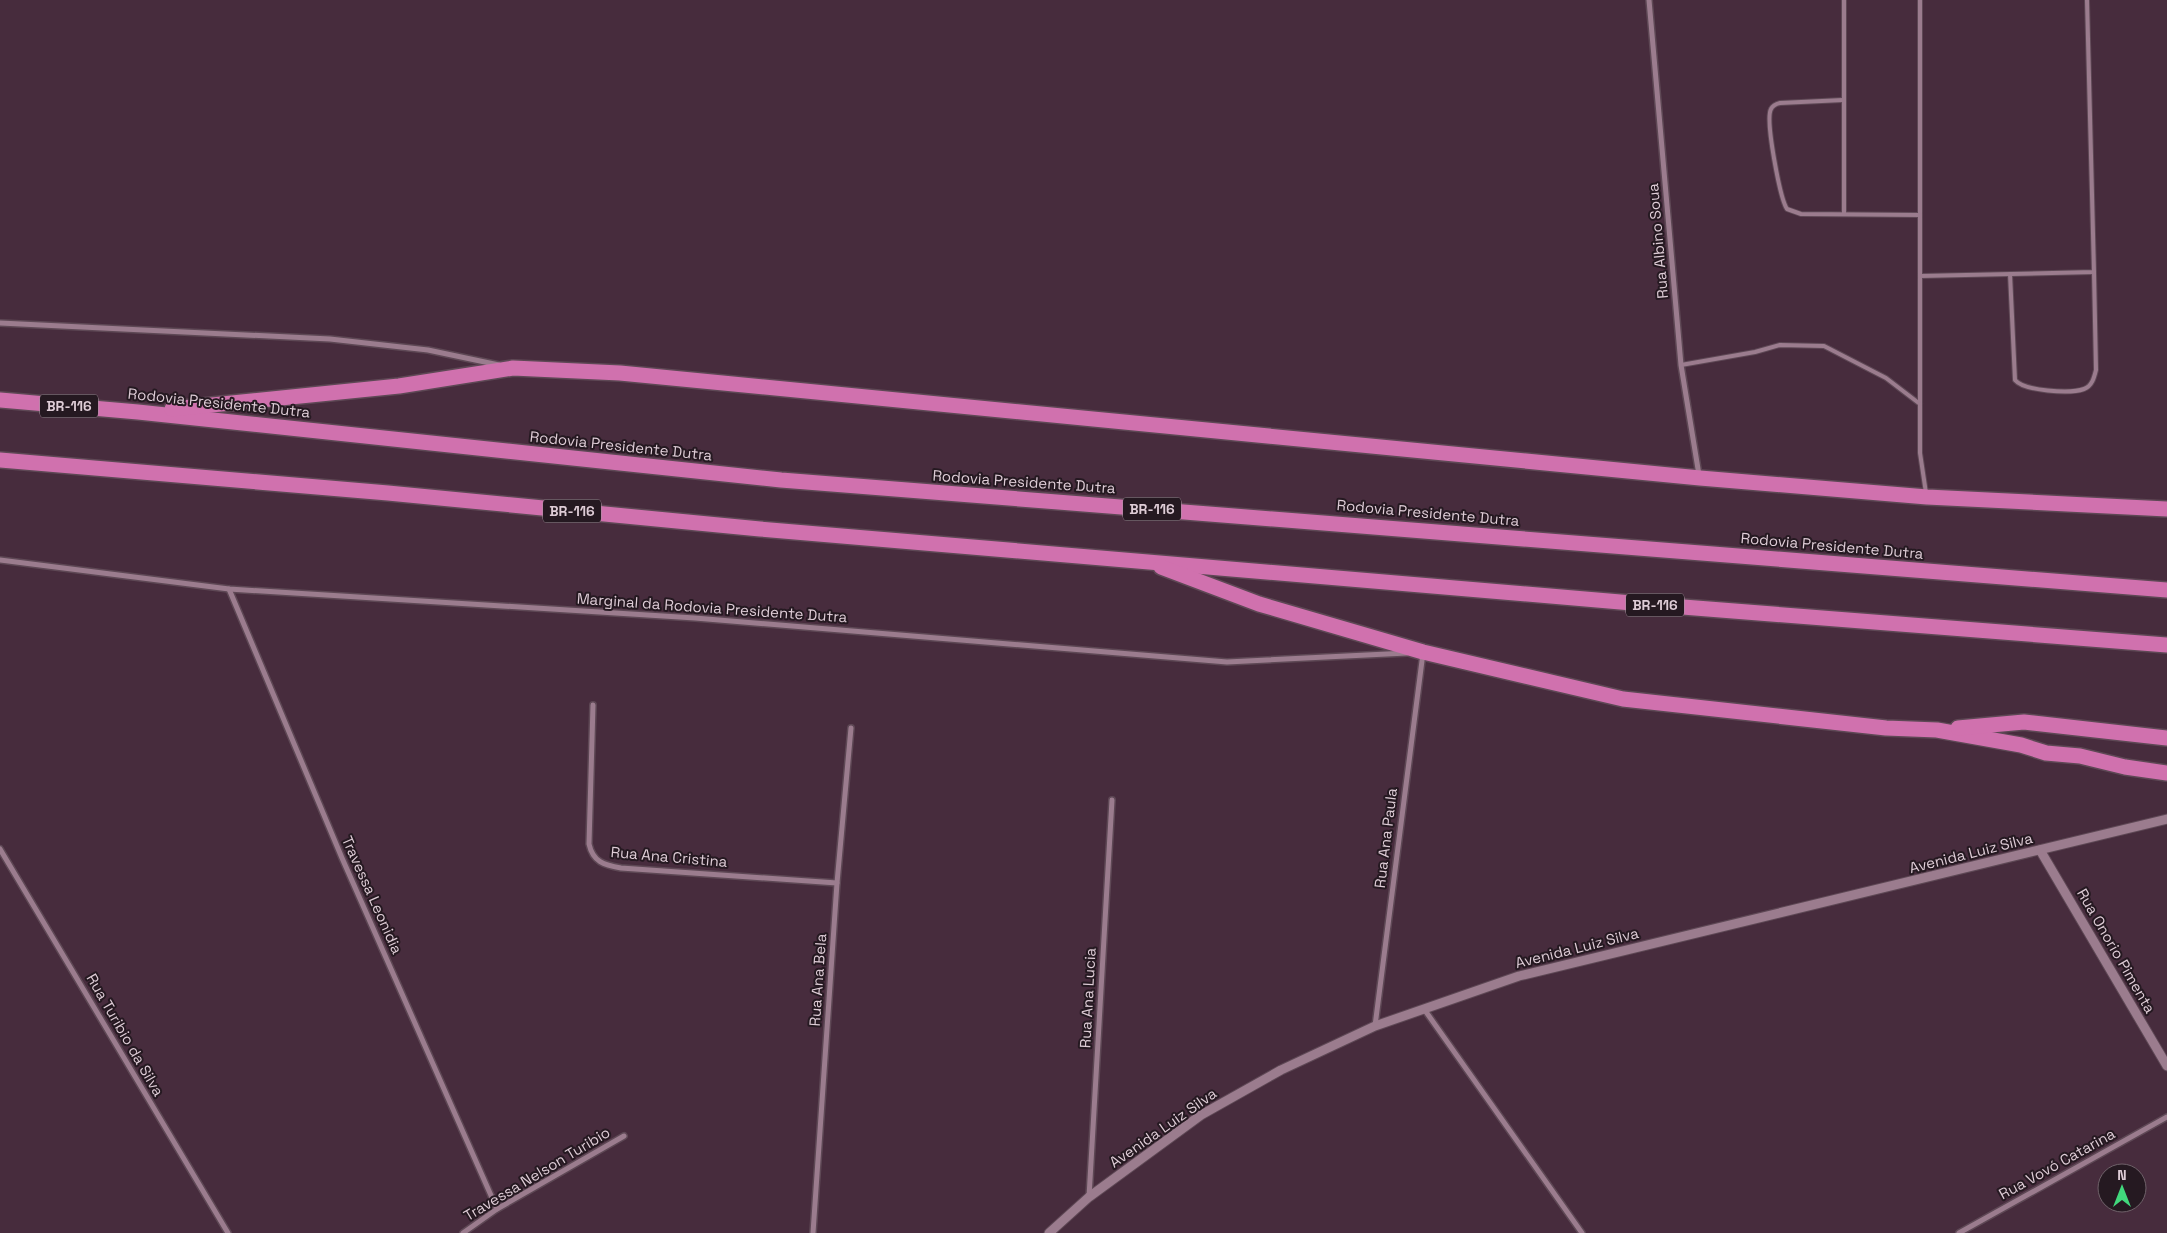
<svg xmlns="http://www.w3.org/2000/svg" width="2167" height="1233" viewBox="0 0 2167 1233" font-family="'Space Grotesk',sans-serif">
  <rect width="100%" height="100%" fill="#472c3d"/>
  <g fill="none" stroke-linecap="round" stroke-linejoin="round">
    <g stroke="#5e4855" stroke-width="6">
      <g id="service">
        <polyline points="1844,0 1844,214"/>
        <polyline points="1920,0 1920,453 1926,493"/>
        <path d="M1843 100 1780 103C1776 104 1773 105 1771 109 1765 120 1780 198 1787 209L1801 214 1920 215"/>
        <path d="M2010 274 2015 380C2024 391 2070 394 2084 389 2092 386 2094 378 2096 370L2094 272"/>
        <polyline points="1920,276 2094,272 2087,0"/>
        <polyline points="1681,365 1755,352 1780,345 1824,346 1886,378 1920,404"/>
      </g>
    </g>
    <g stroke="#5e4855" stroke-width="8">
      <g id="minor">
        <polyline points="1649,0 1681,365 1699,475"/>
        <polyline points="0,323 330,339 428,350 499,365"/>
        <polyline points="0,560 229,589 695,618 1227,662 1407,653"/>
        <polyline points="229,589 342,858 497,1209"/>
        <path d="M593 705 589 844C593 862 604 865 621 868L837 883"/>
        <polyline points="0,849 228,1233"/>
        <polyline points="1424,1009 1582,1233"/>
        <polyline points="1375,1026 1423,653"/>
        <polyline points="1089,1197 1112,800"/>
        <polyline points="463,1233 497,1209 624,1136"/>
        <polyline points="813,1233 837,883 851,728"/>
        <polyline points="1959,1233 2167,1117"/>
      </g>
    </g>
    <g stroke="#5e4855" stroke-width="11">
      <g id="tertiary">
        <polyline points="2040,850 2167,1066"/>
        <polyline points="1049,1233 1089,1197 1201,1115 1281,1070 1375,1026 1519,976 2167,819"/>
      </g>
    </g>
    <g stroke="#5e4855" stroke-width="18">
      <g id="motorway">
        <polyline points="0,400 138,412 781,480 2167,590"/>
        <polyline points="172,409 399,386 513,368 620,373 1700,478 1927,497 2167,509"/>
        <polyline points="0,460 388,493 760,529 1632,603 2167,645"/>
        <polyline points="1161,567 1259,604 1423,652 1623,699 1886,728 1937,730 2021,745 2046,753 2080,756 2125,767 2167,773"/>
        <polyline points="1958,728 2024,722 2167,738"/>
      </g>
    </g>
    <use href="#service" stroke="#9b7c8e" stroke-width="4"/>
    <use href="#minor" stroke="#9b7c8e" stroke-width="5"/>
    <use href="#tertiary" stroke="#9b7c8e" stroke-width="9"/>
    <use href="#motorway" stroke="#d071ae" stroke-width="15"/>
  </g>
  <g text-anchor="middle" stroke-width="4" stroke-linejoin="round" paint-order="stroke">
    <g fill="#251921" stroke="#a696a0" stroke-width="1">
      <rect x="40" y="394.5" width="58" height="23" rx="4"/>
      <rect x="1123" y="497.5" width="58" height="23" rx="4"/>
      <rect x="543" y="499.5" width="58" height="23" rx="4"/>
      <rect x="1626" y="593.5" width="58" height="23" rx="4"/>
    </g>
    <g font-size="14" font-weight="bold" fill="#deccd6">
      <text x="69" y="411">BR-116</text>
      <text x="1152" y="514">BR-116</text>
      <text x="572" y="516">BR-116</text>
      <text x="1655" y="610">BR-116</text>
    </g>
    <g font-size="15" fill="#deccd6" stroke="#251921">
      <text transform="translate(1658 241) rotate(-95)" y="5">Rua Albino Soua</text>
      <text transform="translate(219 403) rotate(6)" y="5">Rodovia Presidente Dutra</text>
      <text transform="translate(621 446) rotate(6)" y="5">Rodovia Presidente Dutra</text>
      <text transform="translate(1024 482) rotate(4)" y="5">Rodovia Presidente Dutra</text>
      <text transform="translate(1428 513) rotate(5)" y="5">Rodovia Presidente Dutra</text>
      <text transform="translate(1832 546) rotate(5)" y="5">Rodovia Presidente Dutra</text>
      <text transform="translate(712 608) rotate(4)" y="5">Marginal da Rodovia Presidente Dutra</text>
      <text transform="translate(1386 838) rotate(-83)" y="5">Rua Ana Paula</text>
      <text transform="translate(1971 853) rotate(-14)" y="5">Avenida Luiz Silva</text>
      <text transform="translate(669 857) rotate(5)" y="5">Rua Ana Cristina</text>
      <text transform="translate(372 895) rotate(66)" y="5">Travessa Leonidia</text>
      <text transform="translate(1577 948) rotate(-14)" y="5">Avenida Luiz Silva</text>
      <text transform="translate(2116 951) rotate(60)" y="5">Rua Onorio Pimenta</text>
      <text transform="translate(818 980) rotate(-86)" y="5">Rua Ana Bela</text>
      <text transform="translate(1088 998) rotate(-87)" y="5">Rua Ana Lucia</text>
      <text transform="translate(125 1035) rotate(60)" y="5">Rua Turibio da Silva</text>
      <text transform="translate(1163 1128) rotate(-35)" y="5">Avenida Luiz Silva</text>
      <text transform="translate(2057 1164) rotate(-29)" y="5">Rua Vovó Catarina</text>
      <text transform="translate(537 1174) rotate(-31)" y="5">Travessa Nelson Turibio</text>
    </g>
  </g>
  <g transform="translate(2122 1188)"><circle r="24" fill="#251921" stroke="#6f6169"/>
  <path d="M0-4L9 19L0 12L-9 19Z" fill="#41d77c"/>
  <text y="-8" font-size="14" font-weight="bold" text-anchor="middle" fill="#deccd6">N</text>
  </g>
</svg>
